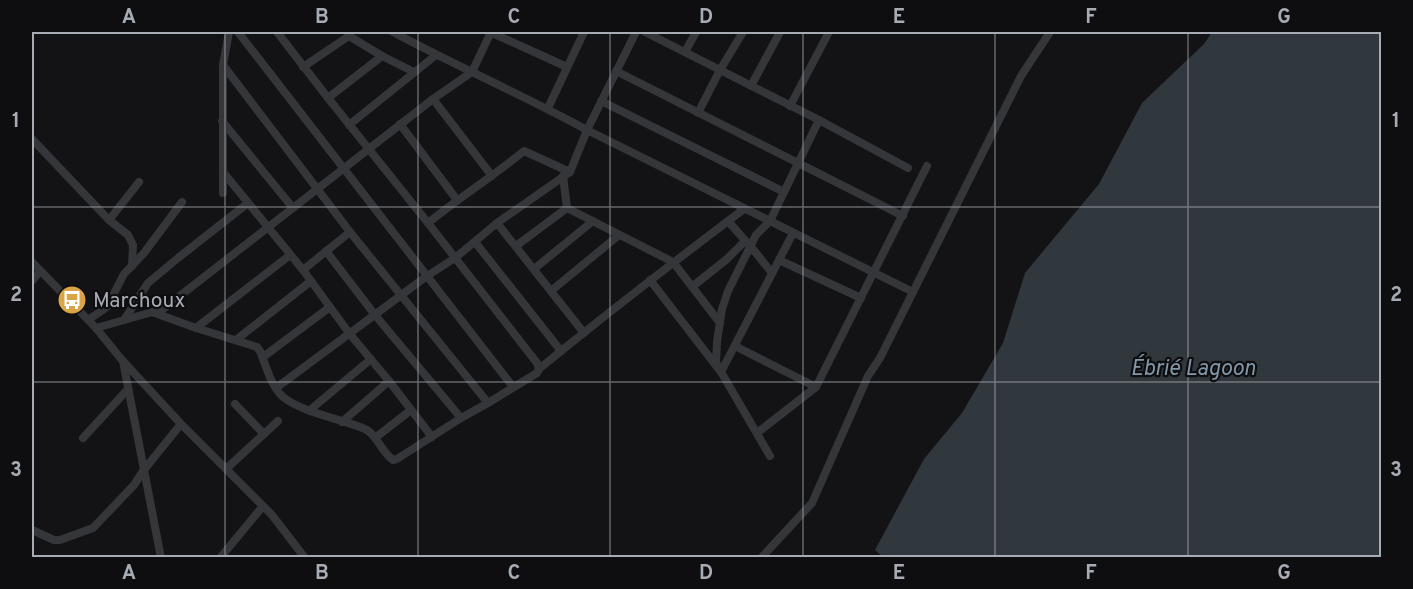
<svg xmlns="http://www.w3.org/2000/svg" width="1413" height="589" viewBox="0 0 1413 589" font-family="Overpass,sans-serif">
  <rect width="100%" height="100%" fill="#131315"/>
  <polygon fill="#30383e" points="1212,32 1381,32 1381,557 883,557 875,550 924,459 962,413 1003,343 1025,273 1099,184 1142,103 1204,44"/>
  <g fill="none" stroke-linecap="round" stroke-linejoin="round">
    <g stroke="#353639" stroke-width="8">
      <polyline points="238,32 513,387"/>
      <polyline points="277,32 328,98 428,223 537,363 539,369"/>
      <path d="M393 32C456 66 523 95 587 130L913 292"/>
      <polyline points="490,32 567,67"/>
      <polyline points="645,32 819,120 908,168"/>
      <polyline points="349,36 382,56 414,72"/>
      <polyline points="685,52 696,32"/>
      <polyline points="223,65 350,232 488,403"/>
      <polyline points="303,67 349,36 350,33"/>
      <polyline points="616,71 903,216"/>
      <polyline points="751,86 780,32"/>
      <polyline points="328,98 382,56"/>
      <polyline points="433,99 492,176"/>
      <polyline points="601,101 784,192"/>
      <polyline points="790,106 829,32"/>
      <polyline points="548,108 584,32"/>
      <polyline points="698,113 720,70 743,32"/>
      <polyline points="222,121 293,208"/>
      <polyline points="400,124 457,200"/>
      <polyline points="349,125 436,55"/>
      <polyline points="32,139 109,220 128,235 133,245 132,266"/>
      <polyline points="223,172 303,270 349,333 389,381 432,437"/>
      <polyline points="563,176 567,208 673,262 720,323"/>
      <polyline points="223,193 223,65 229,32"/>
      <polyline points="109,220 139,182"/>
      <polyline points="728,221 756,253 772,273"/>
      <path d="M428 223C459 198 493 176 524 151L570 172"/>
      <polyline points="497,223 584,333"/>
      <polyline points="475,242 561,351"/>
      <polyline points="516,246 567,208"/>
      <polyline points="326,251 375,315 461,418"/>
      <polyline points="779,260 861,298"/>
      <polyline points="32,262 96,328 122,360 181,424 272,515 305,558"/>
      <polyline points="534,269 593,221"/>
      <polyline points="303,270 350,232"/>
      <polyline points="650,280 721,372 770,456"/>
      <polyline points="32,281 40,271"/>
      <polyline points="693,286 727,259 745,241"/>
      <polyline points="551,291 619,235"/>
      <path d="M152 312 196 328 257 347 260 351C266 366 271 386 283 397 303 413 342 419 365 429 377 434 381 452 393 460L397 459 461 418 488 403 537 373 539 369C606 314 675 261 744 209"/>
      <polyline points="88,320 107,307 124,274 144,253 182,202"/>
      <polyline points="124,320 148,283 178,258 248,203"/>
      <polyline points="96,328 163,309 433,99 472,72 491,32"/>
      <polyline points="196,328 290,255"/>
      <polyline points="236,340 311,281"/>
      <polyline points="735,346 816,387"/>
      <polyline points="263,357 330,307"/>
      <polyline points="123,361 161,558"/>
      <polyline points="720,370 716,362 717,342 722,309 728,291 756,235 770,221 819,120"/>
      <polyline points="721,372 793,233"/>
      <polyline points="276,388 427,276 455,258 497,223 570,172 587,130 636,32"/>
      <polyline points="235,404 264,434"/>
      <polyline points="310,410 371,359"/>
      <polyline points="342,422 389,381"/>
      <polyline points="757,433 816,387 927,166"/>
      <polyline points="83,438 128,389"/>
      <polyline points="375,438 411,410"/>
      <polyline points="226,469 278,421"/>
      <polyline points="32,530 54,540 60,540 93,528 134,485 143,471 181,424"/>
      <polyline points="220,558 263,506"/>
      <polyline points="761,558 812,503 868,376 880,358 1021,76 1050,32"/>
    </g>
  </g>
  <path fill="none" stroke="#a7abb3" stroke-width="1.5" stroke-opacity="0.55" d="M225 32V558M418 32V558M610 32V558M803 32V558M995 32V558M1188 32V558M32 207H1382M32 382H1382"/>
  <defs>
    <g id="bus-disc" transform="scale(1.5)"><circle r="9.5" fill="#daa546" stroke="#0e0e10"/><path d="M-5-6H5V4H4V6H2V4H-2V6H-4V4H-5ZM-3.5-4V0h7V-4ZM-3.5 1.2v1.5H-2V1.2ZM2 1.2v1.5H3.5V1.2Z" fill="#fff"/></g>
  </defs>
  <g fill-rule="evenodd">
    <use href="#bus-disc" x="72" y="300"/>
  </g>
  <g text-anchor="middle" stroke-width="4.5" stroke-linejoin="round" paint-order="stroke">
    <g font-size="21" fill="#a7abb3" stroke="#0e0e10" text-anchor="start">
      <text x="93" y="307">Marchoux</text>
    </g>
    <g font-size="22" font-style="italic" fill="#8298aa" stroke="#0e0e10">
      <text x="1193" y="375">Ébrié Lagoon</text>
    </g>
  </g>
  <rect width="1413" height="589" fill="none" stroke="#0e0e10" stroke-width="66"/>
  <rect x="33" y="33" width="1347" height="523" fill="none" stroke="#a7abb3" stroke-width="2"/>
  <g font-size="20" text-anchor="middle" font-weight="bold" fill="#a7abb3">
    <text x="129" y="23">A</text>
    <text x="322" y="23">B</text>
    <text x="514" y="23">C</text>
    <text x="706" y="23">D</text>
    <text x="899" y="23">E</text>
    <text x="1091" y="23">F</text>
    <text x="1284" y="23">G</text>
    <text x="16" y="127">1</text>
    <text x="1396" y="127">1</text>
    <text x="16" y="301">2</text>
    <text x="1396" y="301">2</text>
    <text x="16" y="476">3</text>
    <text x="1396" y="476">3</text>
    <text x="129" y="579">A</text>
    <text x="322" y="579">B</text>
    <text x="514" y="579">C</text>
    <text x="706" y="579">D</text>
    <text x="899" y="579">E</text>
    <text x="1091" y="579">F</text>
    <text x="1284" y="579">G</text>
  </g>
</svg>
